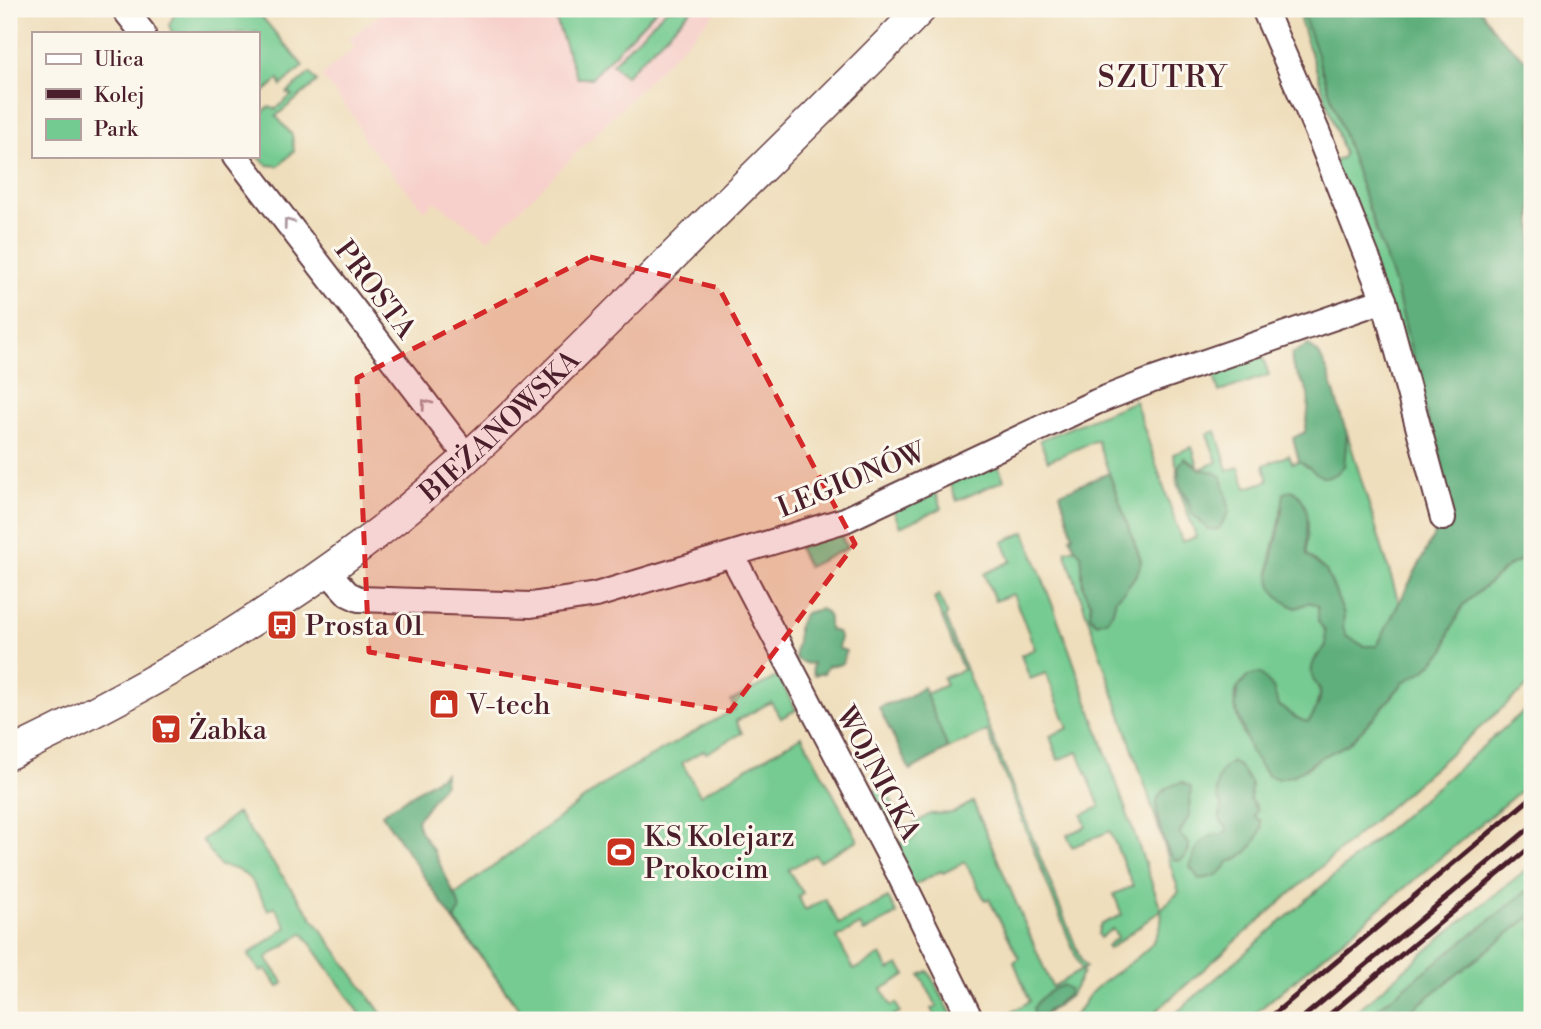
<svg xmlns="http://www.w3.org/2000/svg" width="1541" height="1029" viewBox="0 0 1541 1029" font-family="'Libre Bodoni',serif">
  <rect width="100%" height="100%" fill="#fbf7ec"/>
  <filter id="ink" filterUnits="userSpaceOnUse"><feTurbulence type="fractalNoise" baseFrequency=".0143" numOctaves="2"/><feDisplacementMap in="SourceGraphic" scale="14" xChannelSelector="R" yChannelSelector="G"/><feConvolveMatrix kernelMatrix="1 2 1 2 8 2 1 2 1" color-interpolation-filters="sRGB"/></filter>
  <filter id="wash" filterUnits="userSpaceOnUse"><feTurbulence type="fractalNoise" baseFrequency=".00686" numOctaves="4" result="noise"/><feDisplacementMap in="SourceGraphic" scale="28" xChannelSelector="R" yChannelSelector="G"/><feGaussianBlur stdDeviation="1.57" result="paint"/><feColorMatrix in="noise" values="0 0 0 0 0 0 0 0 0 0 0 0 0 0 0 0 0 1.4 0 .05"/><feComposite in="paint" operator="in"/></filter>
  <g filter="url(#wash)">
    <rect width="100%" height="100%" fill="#efdebc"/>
    <polygon fill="#f7d0cb" points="385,9 719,9 538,192 488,239 434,201 425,211 365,142 354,117 321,76 355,47 349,39"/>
    <g fill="#74cb91" stroke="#5f755e" stroke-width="2" fill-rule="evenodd">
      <polygon points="177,9 214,9 262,17 303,66 281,86 279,79 257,98 257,33 172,33 169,25"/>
      <polygon points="552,9 657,9 591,78 577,78"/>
      <polygon points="667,9 692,9 625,76 612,64"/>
      <polygon points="1303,14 1397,292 1449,506 1330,163 1342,158 1344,154 1300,20"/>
      <polygon points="310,73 317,82 276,116 292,135 294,151 279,166 267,165 257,155 257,117 269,107 276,109 292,95 287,93"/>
      <polygon points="1262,355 1269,375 1219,392 1213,372"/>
      <path d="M1135 401 1182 542 1196 537 1177 483V467L1173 454 1192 447 1198 466 1184 458C1183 466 1181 474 1181 482 1180 490 1194 516 1200 523L1213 472 1200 469 1217 462 1207 434 1216 431 1228 470 1239 467 1246 488 1268 481 1264 465 1289 455 1292 463 1299 461 1316 472 1344 466 1347 433 1399 603 1377 646H1364L1346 636 1343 627 1344 615 1332 584 1326 571 1307 555C1305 526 1314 525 1299 495L1281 509C1279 551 1249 580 1296 608L1310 602 1318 606V621L1325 631 1326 646 1316 657 1312 674 1320 692 1314 715 1308 722C1295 720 1289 711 1278 705L1273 688 1248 676C1244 681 1237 687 1235 694 1230 713 1255 761 1268 776L1306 769 1320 758 1348 744 1377 714 1404 682 1425 670 1445 650 1449 633 1463 605 1511 564 1532 556V682L1146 1020H1069C1081 1012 1083 1001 1093 991 1117 966 1167 952 1161 910L1109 949 1107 946 1118 937 1112 929 1100 938 1098 934 1100 925 1122 915 1114 894 1133 886 1110 831 1072 847 1067 835 1086 827 1082 815 1100 807 1078 752 1058 760 1050 736 1068 728 1046 673 1030 679 1021 655 1035 649 1013 594 995 601 984 574 1011 561 1003 542 1025 532 1069 649 1161 909 1179 892 1147 791 1065 551 1075 548 1081 553C1084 572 1078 587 1091 602L1090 608 1096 623 1107 620 1113 611 1116 598 1125 590 1138 572 1141 561 1097 440 1048 461 1040 440ZM1219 780 1251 793 1250 800 1256 806 1253 816 1262 828 1250 847 1236 860 1228 862 1206 878 1199 879 1221 835 1227 831C1226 812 1214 799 1219 780ZM1191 802 1187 820 1179 834 1189 850 1183 859C1169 845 1157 831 1158 810Z"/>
      <polygon points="996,460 1004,480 957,501 949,481"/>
      <polygon points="934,489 942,508 900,527 893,509"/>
      <polygon points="840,534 847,548 808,567 798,547"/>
      <polygon points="939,595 947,615 945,617 1082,962 1086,967 1082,970 1083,973 1071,995 1038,1020 998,1020 1030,1001 1014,962 1019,958 989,899 985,900 965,862 943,873 941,871 911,887 866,795 883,786 901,818 884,828 888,836 895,835 901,844 916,836 911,826 930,814 953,813 973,802 1052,987 1081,970 987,731 948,749 926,694 946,685 943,678 963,670 934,598"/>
      <polygon points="778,676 796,710 781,718 771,702 736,721 742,733 706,753 704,750 682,763 700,795 802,736 858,840 819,861 815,855 788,870 803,893 798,896 805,910 825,899 839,924 888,898 897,914 864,932 860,925 837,938 854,970 881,955 889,970 899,965 906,975 882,989 891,1006 896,1003 900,1012 893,1016 895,1020 527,1020 455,920 458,902 455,895 611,779 735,709 731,701"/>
      <polygon points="1532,704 1532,781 1247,1020 1168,1020"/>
      <path d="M237 813 386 1020 364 1019 303 933 266 958 284 983 278 987 266 969 261 972 248 955 287 927 275 907 268 910C255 886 251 869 220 866L202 840Z"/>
      <polygon points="1532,865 1532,887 1514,903 1363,1020 1346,1020 1453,928"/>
      <polygon points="1532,915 1532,1020 1399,1020"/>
      <polygon points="928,971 952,1015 954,1020 932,1020 936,1018 931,1009 937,1006 920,975"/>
    </g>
    <g fill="#5faf7b" stroke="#546753" stroke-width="2">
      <path d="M1313 9H1480L1498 35 1532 65V556L1511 564 1463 605 1449 633 1445 650 1425 670 1404 682 1377 714 1348 744 1320 758 1294 775 1279 779 1268 776 1250 751 1235 705 1238 688 1248 676 1260 673 1273 688 1278 705C1289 711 1295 720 1308 722 1314 715 1322 700 1320 690 1320 689 1315 682 1314 681 1307 666 1317 656 1326 646L1325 631 1318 621V606L1310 602 1296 608C1254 589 1274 559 1280 526 1282 515 1282 504 1284 493L1292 490C1316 506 1305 533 1307 555L1326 571 1332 584 1344 615 1343 627 1346 636 1364 646H1377L1449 506 1397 292 1303 14Z"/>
      <path d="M1308 345 1319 354 1328 372 1344 425 1347 433 1344 466 1336 474 1329 477H1322L1299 461 1293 438 1305 432C1307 419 1312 397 1305 386 1298 375 1290 369 1292 354Z"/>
      <polygon points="1184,458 1200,469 1213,472 1222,477 1230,511 1218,530 1209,529 1192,514 1187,497 1180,485 1179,466"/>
      <path d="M1109 473 1141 561 1138 572 1125 590 1116 598 1113 611 1107 620 1096 623 1090 616 1091 603C1078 587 1084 572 1081 554L1075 548 1070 537 1073 536 1060 493Z"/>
      <path d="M820 609 826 612 829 618V630L837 632 840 637 838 648 846 651 842 664 828 666 824 673 814 675 812 668 813 663 807 664 796 659C793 651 796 649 797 641 798 627 797 626 805 613Z"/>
      <path d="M923 687 948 749 910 770 879 708C885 703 888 704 896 702 906 699 915 693 923 687Z"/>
      <path d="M1232 762 1240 767 1251 784 1250 800 1257 811 1254 816 1261 821C1263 839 1245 858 1228 862 1222 876 1213 877 1199 879L1190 867 1196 850 1203 841 1215 834 1221 835 1227 831V827C1218 821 1219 817 1222 807 1213 792 1215 772 1232 762Z"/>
      <polygon points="445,773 444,783 417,820 420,831 433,850 458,902 460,910 455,920 527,1020 454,921 382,814"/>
      <path d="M1182 782 1191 788 1189 816 1179 834 1189 843C1189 852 1186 860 1176 861 1165 854 1152 807 1159 796 1164 787 1174 785 1182 782Z"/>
      <polygon points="1532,887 1532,915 1399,1020 1363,1020"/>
      <path d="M1063 985 1069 989V994L1043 1015 1034 1014 1033 1011C1036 999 1052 989 1063 985Z"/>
    </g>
  </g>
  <g filter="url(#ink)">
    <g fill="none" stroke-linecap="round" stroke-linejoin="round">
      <g stroke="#633c41" stroke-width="28">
        <g id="minor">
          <polyline points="124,9 143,33"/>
          <polyline points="1264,9 1317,131 1384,300 1443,518"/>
          <polyline points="236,156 468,458"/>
          <polyline points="732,555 899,874 971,1020"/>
          <polyline points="327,571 348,594 359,599 531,605 596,595 845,520 1096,402 1150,381 1384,300"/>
        </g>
      </g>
      <g stroke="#633c41" stroke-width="33">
        <g id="tertiary">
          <path id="s1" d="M9 754C135 694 250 629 362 545 461 471 546 382 634 295 729 199 827 106 921 9"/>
        </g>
      </g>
      <use href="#minor" stroke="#fff" stroke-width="24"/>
      <use href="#tertiary" stroke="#fff" stroke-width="30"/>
      <g stroke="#4a1f2b" stroke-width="5">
        <polyline points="1267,1020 1532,797"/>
        <polyline points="1300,1020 1532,826"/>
        <polyline points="1323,1020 1532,846"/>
      </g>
    </g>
    <defs><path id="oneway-chevron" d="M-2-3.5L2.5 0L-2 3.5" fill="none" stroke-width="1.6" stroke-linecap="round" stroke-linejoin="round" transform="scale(1.75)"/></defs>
    <g stroke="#ae9aa0">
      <use href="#oneway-chevron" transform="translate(288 223) rotate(-127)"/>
      <use href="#oneway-chevron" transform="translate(426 404) rotate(-127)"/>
    </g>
  </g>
  <path fill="#d62828" fill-opacity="0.2" stroke="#d62828" stroke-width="5" stroke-dasharray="14 9" stroke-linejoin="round" d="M590 257 719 288 855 544 730 711 369 652 357 378Z"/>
  <defs>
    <g id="bus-square" transform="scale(1.575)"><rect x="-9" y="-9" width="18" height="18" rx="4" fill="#c8321e" stroke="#fbf7ec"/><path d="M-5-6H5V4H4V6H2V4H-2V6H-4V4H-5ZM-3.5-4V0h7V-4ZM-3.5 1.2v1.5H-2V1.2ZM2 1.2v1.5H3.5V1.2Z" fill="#fff"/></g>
    <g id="shop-square" transform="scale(1.575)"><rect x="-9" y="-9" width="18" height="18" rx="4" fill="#c8321e" stroke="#fbf7ec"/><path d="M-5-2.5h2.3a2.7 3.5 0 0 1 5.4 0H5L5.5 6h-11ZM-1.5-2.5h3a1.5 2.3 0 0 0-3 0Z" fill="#fff"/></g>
    <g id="supermarket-square" transform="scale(1.575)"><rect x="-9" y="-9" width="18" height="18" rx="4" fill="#c8321e" stroke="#fbf7ec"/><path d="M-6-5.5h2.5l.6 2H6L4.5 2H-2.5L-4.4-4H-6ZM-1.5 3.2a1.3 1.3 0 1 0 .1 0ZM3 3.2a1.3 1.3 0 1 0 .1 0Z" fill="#fff"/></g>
    <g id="stadium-square" transform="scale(1.575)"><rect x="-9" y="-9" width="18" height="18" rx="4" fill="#c8321e" stroke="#fbf7ec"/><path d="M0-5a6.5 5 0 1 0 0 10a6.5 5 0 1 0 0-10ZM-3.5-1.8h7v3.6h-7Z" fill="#fff"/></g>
  </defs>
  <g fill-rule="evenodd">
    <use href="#bus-square" x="282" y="625"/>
    <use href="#shop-square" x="444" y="704"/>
    <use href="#supermarket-square" x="166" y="729"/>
    <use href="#stadium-square" x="621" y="852"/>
  </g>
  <g text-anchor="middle" stroke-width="6" stroke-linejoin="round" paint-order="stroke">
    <g font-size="28" fill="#4a1f2b" stroke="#fbf7ec">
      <text transform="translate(376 289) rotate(53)" y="10">PROSTA</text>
      <text dy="10" stroke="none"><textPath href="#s1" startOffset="593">BIEŻANOWSKA</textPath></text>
      <text transform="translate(851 479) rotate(-22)" y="10">LEGIONÓW</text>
      <text transform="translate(879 773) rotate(62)" y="10">WOJNICKA</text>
    </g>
    <g font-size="28" fill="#4a1f2b" stroke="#fbf7ec" text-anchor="start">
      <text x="305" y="635">Prosta 01</text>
      <text x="467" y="714">V-tech</text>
      <text x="189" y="739">Żabka</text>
      <text x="644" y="846">KS Kolejarz<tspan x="644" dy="32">Prokocim</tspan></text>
    </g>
    <g font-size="30" letter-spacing="2" fill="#4a1f2b" stroke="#fbf7ec">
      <text x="1163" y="87">SZUTRY</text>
    </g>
  </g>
  <rect width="1541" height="1029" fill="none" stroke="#fbf7ec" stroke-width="35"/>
  <rect x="32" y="32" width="228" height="126" fill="#fbf7ec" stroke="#b4a19f" stroke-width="2"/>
  <rect x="46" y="54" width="35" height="10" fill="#ffffff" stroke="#b4a19f" stroke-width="2"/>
  <text x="94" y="66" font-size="21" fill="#4a1f2b">Ulica</text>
  <rect x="46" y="89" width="35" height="10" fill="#4a1f2b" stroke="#b4a19f" stroke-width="2"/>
  <text x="94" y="102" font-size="21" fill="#4a1f2b">Kolej</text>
  <rect x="46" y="119" width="35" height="21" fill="#74cb91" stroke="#b4a19f" stroke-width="2"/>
  <text x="94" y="136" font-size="21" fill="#4a1f2b">Park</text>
</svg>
